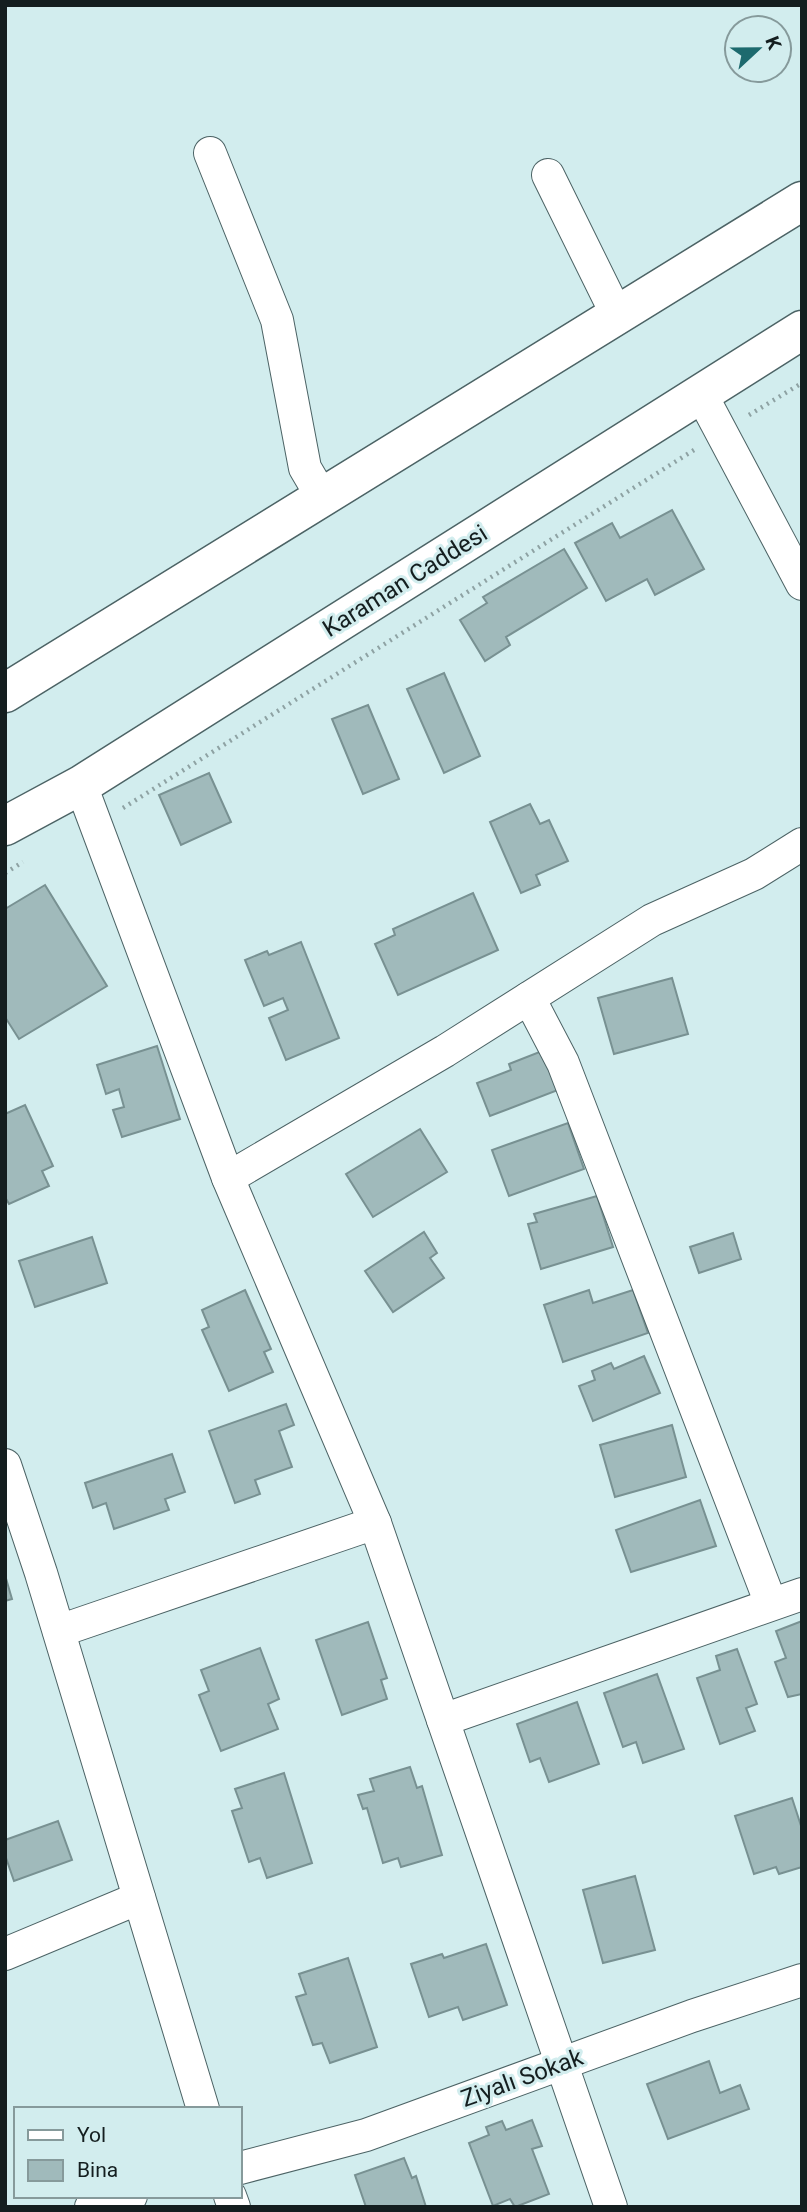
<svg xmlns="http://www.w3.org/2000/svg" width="807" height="2212" viewBox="0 0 807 2212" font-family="Roboto,sans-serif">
  <rect width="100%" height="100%" fill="#d2edee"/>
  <g fill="#a0babb" stroke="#789192" stroke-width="2">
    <polygon points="672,510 704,569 655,595 647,579 606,601 575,543 612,523 620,538"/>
    <polygon points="564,549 587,588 506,637 510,645 485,661 460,620 487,603 483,597"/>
    <polygon points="444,673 480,756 444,773 407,689"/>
    <polygon points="368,705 399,779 363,794 332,719"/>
    <polygon points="209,773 231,822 181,845 159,795"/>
    <polygon points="530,804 540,824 549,820 568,861 536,875 540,885 521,893 490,822"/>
    <polygon points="45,885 107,986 19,1039 5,1017 5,909"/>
    <polygon points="473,893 498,950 398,995 375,944 395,935 393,929"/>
    <polygon points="301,942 339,1038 286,1060 269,1018 288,1010 283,998 264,1006 245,960 267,951 269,955"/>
    <polygon points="672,978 688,1034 614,1054 598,998"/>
    <polygon points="157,1046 180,1119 122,1137 113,1110 124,1107 119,1089 106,1094 97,1065"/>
    <polygon points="542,1051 558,1090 490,1116 477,1083 511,1070 509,1064"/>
    <polygon points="25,1105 53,1166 42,1171 49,1186 9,1204 5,1197 5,1114"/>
    <polygon points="568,1123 584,1169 509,1196 492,1150"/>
    <polygon points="420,1129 447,1172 373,1217 346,1174"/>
    <polygon points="597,1196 613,1247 541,1269 528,1224 537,1222 534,1214"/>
    <polygon points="424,1232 437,1253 430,1258 444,1278 393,1312 365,1271"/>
    <polygon points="733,1233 741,1259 699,1273 690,1247"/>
    <polygon points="92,1237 107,1283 35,1307 19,1261"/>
    <polygon points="245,1290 271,1349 264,1352 273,1372 229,1391 202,1330 209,1327 202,1310"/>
    <polygon points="589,1290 593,1303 633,1290 648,1333 563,1362 544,1305"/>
    <polygon points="644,1356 660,1393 593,1421 579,1386 595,1380 592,1371 611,1363 614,1369"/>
    <polygon points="286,1404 294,1425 279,1431 292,1467 255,1480 260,1494 235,1503 209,1431"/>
    <polygon points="672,1425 686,1477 615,1497 600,1445"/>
    <polygon points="172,1454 185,1492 165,1499 169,1510 114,1529 106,1503 93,1508 85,1483"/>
    <polygon points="700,1500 716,1546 631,1572 616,1530"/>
    <polygon points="5,1575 12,1599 5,1601"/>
    <polygon points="802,1621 802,1694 788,1697 775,1662 786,1658 776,1631"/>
    <polygon points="368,1622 387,1678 381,1680 387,1699 342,1715 316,1640"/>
    <polygon points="260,1648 279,1699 268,1704 278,1729 221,1751 199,1695 209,1691 201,1670"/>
    <polygon points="737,1649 757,1704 746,1708 755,1731 720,1744 697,1678 720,1670 716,1656"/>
    <polygon points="657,1674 684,1749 643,1763 636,1742 623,1747 604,1693"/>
    <polygon points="577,1702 599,1764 549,1782 540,1758 530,1762 517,1724"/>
    <polygon points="410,1767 417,1788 422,1786 442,1855 401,1867 398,1858 383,1863 367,1808 363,1809 358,1795 374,1791 370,1779"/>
    <polygon points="284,1773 312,1863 267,1878 260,1858 249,1862 232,1811 242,1808 235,1789"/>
    <polygon points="792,1798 802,1829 802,1867 779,1874 776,1867 754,1874 735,1816"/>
    <polygon points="58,1821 72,1860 14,1881 5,1855 5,1840"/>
    <polygon points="635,1876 655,1950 603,1963 583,1890"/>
    <polygon points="486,1944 507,2005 463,2020 458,2007 429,2017 411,1964 442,1954 444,1958"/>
    <polygon points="348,1958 377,2047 330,2063 322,2043 313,2045 296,1997 306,1994 299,1974"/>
    <polygon points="709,2061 720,2093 740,2085 749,2109 668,2139 647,2084"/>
    <polygon points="532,2120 542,2146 532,2149 549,2194 515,2207 510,2199 493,2206 469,2143 489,2135 486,2127 502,2121 506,2130"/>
    <polygon points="404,2158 412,2178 416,2176 426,2207 366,2207 355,2175"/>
  </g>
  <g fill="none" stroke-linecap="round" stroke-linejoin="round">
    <g stroke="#4c6365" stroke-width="34">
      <g id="minor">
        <polyline points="210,153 277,320 305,468 322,497"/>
        <polyline points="548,175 617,315"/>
        <polyline points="701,394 802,584"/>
        <polyline points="81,785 228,1178 375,1523 611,2207"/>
        <polyline points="529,998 563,1063 771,1604"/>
        <polyline points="228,1178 445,1051 652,920 754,874 802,844"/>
        <polyline points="5,1465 41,1573 203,2109"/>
        <polyline points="59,1631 375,1523"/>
        <polyline points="443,1720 802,1594"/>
        <polyline points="5,1954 139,1898"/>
        <polyline points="240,2168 366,2135 692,2016 802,1980"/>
        <polyline points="230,2196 234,2207"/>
        <polyline points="91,2207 131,2196"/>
      </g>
    </g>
    <g stroke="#4c6365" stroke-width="41">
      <g id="trunk">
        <polyline points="5,693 802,201"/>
        <polyline points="5,826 81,785 802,330"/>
      </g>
    </g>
    <g stroke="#8ea2a3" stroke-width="4.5" stroke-dasharray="2 5" stroke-linecap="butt">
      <polyline points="749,415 802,383"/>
      <polyline points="123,808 694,450"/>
      <polyline points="5,873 23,862"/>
    </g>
    <use href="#minor" stroke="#fff" stroke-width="32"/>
    <use href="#trunk" stroke="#fff" stroke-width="38"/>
  </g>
  <g text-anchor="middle" stroke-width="6" stroke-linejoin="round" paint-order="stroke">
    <g font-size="24" fill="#141e1f" stroke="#d2edee">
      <text transform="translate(405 581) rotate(-32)" y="8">Karaman Caddesi</text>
      <text transform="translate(522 2078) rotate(-20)" y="8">Ziyalı Sokak</text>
    </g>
  </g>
  <rect width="807" height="2212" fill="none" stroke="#141e1f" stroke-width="14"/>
  <rect x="14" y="2107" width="228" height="91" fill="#d2edee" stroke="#869a9b" stroke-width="2"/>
  <rect x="28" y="2130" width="35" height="10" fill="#ffffff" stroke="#869a9b" stroke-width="2"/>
  <text x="77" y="2142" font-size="21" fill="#141e1f">Yol</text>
  <rect x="28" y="2160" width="35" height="21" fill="#a0babb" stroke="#869a9b" stroke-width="2"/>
  <text x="77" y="2177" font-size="21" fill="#141e1f">Bina</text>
  <g transform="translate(758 49) rotate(68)"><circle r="33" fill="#d2edee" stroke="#869a9b" stroke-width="2"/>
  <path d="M0-5L12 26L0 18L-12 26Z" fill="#1d6a6e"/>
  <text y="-10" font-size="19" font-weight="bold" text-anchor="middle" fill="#141e1f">K</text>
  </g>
</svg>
